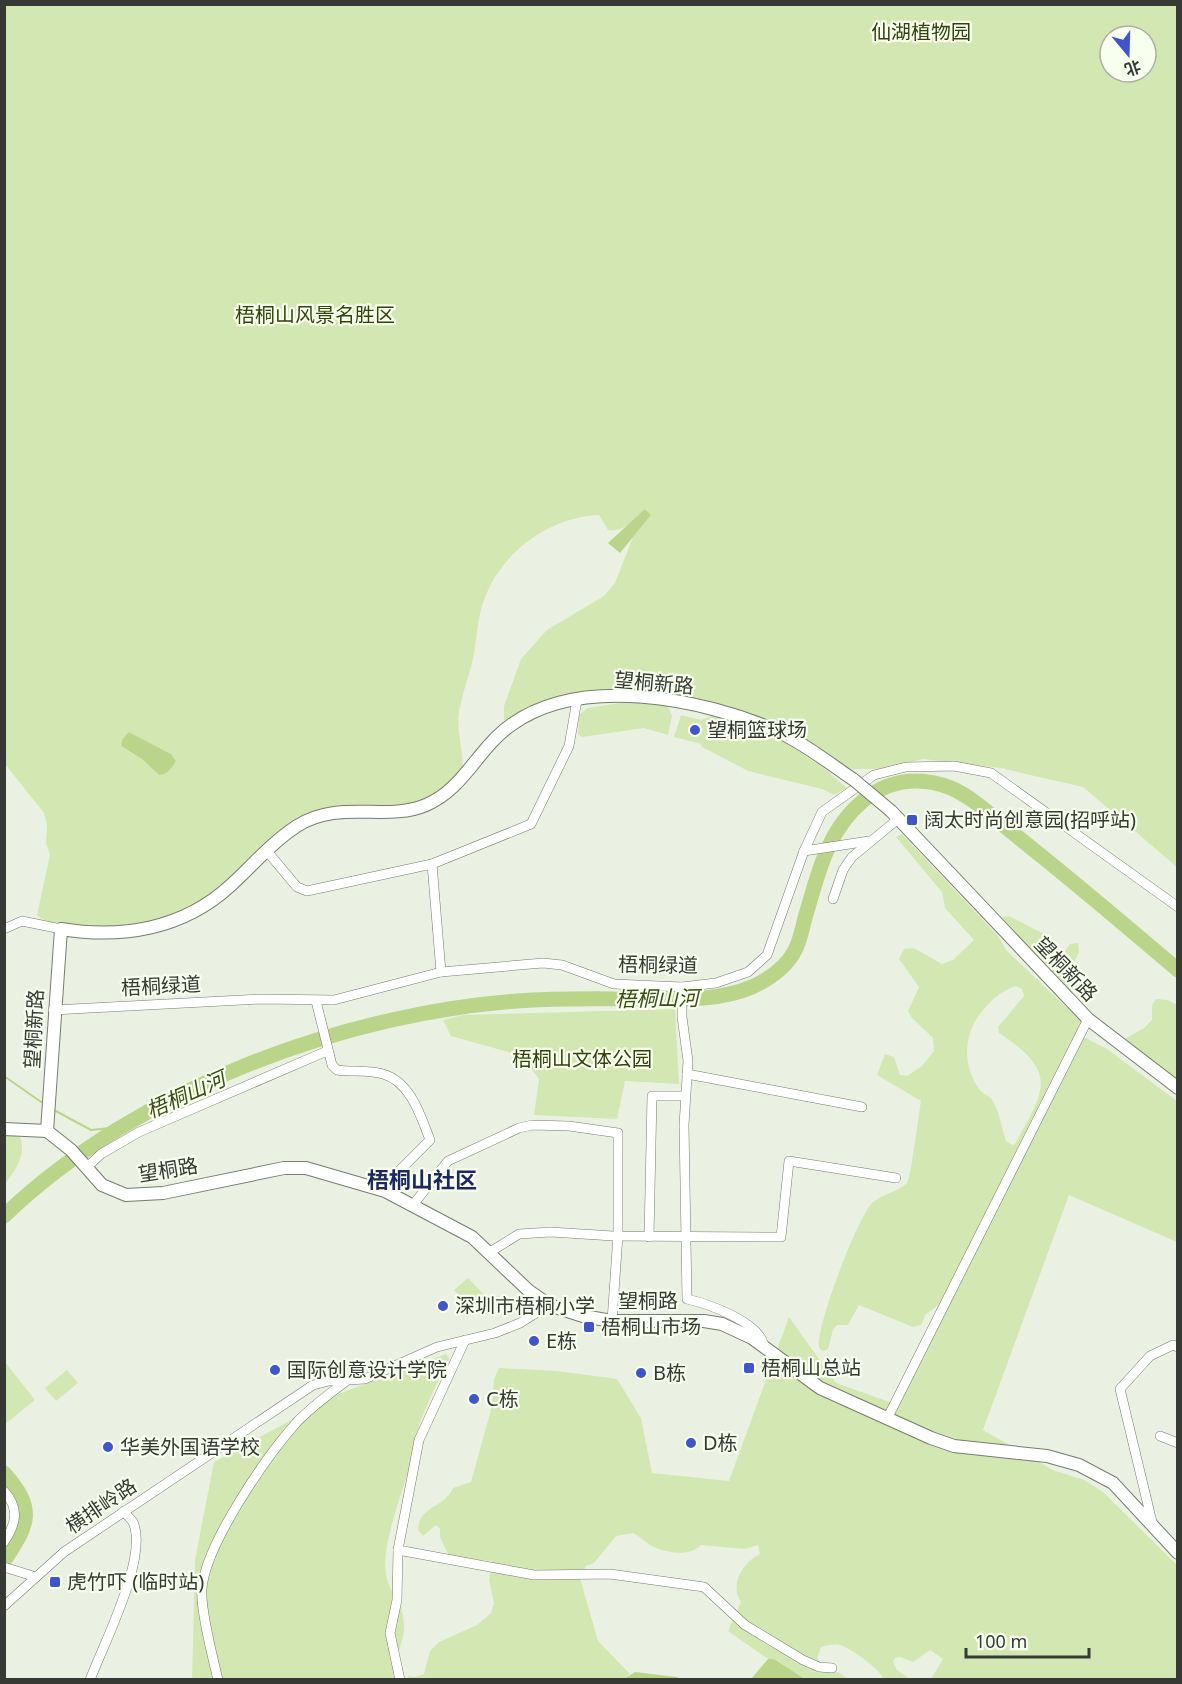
<svg xmlns="http://www.w3.org/2000/svg" width="1182" height="1684" viewBox="0 0 1182 1684" font-family="'Noto Sans','Noto Sans SC',sans-serif">
  <rect width="100%" height="100%" fill="#ebf1e2"/>
  <g fill="#d3e7b2" fill-rule="evenodd">
    <path d="M5 5H1177V867L1083 787 1000 768 923 759 886 769H852L764 720 655 693 572 698 509 721 504 720V706L521 659 547 630 604 596 615 583 633 537 651 515 646 509C634 519 624 533 608 530L599 515C548 517 501 553 484 600 477 618 477 640 473 659 469 676 462 694 459 712 456 734 465 752 462 776L412 809 341 805 320 811C251 867 173 947 75 928 62 925 46 925 37 915L50 855 46 843 47 825 44 813 5 764ZM1110 36H1146V72H1110ZM129 732 171 754 176 761C172 768 167 775 159 775L142 759 121 746Z"/>
    <polygon points="626,702 668,706 672,716 668,735 644,728 582,737 578,734 579,715 588,708"/>
    <polygon points="681,715 701,720 713,716 782,740 825,769 847,788 834,795 822,789 748,771 702,747 701,744 674,737"/>
    <path d="M902 834 998 936 1007 951 1083 1023 945 1300 926 1314 921 1325 913 1327 859 1305 848 1325H837L833 1330 828 1349 823 1351 819 1348C815 1328 857 1219 872 1203 882 1194 898 1192 907 1183 911 1178 919 1112 921 1101L877 1075 885 1054 894 1057 900 1075 907 1076 922 1066 934 1051 933 1038 912 1018 908 1011 919 987 899 959 904 949 914 948 942 964 953 960 974 940 945 908 942 892 896 837ZM1016 986 1022 989 1024 996 998 1027 999 1033C1058 1072 1046 1088 1015 1144L1012 1145 1006 1141C1002 1128 999 1112 993 1101 990 1095 982 1094 979 1089 963 1066 963 1036 980 1014 990 1001 1000 991 1016 986Z"/>
    <polygon points="1009,916 1044,934 1060,952 1065,951 1070,944 1078,943 1079,952 1071,969 1079,983 1069,992 998,923 1002,917"/>
    <polygon points="1156,999 1168,1000 1177,1005 1177,1080 1123,1040 1144,1028 1152,1020 1152,1005"/>
    <polygon points="675,1009 679,1084 625,1081 617,1119 534,1115 539,1079 522,1056 451,1036 443,1020 463,1015"/>
    <path d="M1084 1037 1107 1049 1177 1101V1242L1069 1195 983 1430 1053 1470 1084 1480 1103 1492 1177 1565V1679H931L943 1659 930 1650 913 1662 900 1657 895 1658 893 1662 897 1670 910 1679H883C882 1670 850 1648 840 1645 833 1644 828 1645 821 1647L817 1658 829 1671 838 1672 848 1679H805L774 1659H768L728 1631 741 1602C729 1585 743 1562 760 1554L758 1545 745 1549 701 1545C690 1557 667 1553 654 1547 647 1544 641 1537 633 1533L616 1536 594 1563 586 1566 580 1578 598 1641 630 1674 624 1679 409 1680 408 1676 415 1677 424 1674 430 1651 439 1642 477 1625 491 1613 494 1603 489 1580 492 1561 449 1556 440 1537V1529L436 1525 423 1536 418 1530C419 1505 444 1509 453 1488L471 1482 492 1406 494 1379 499 1368 557 1371 617 1379 641 1418 652 1473 729 1481 789 1317 836 1383 898 1405Z"/>
    <path d="M4 1134 20 1137C27 1154 15 1171 5 1184Z"/>
    <polygon points="468,1278 491,1302 478,1314 454,1290"/>
    <path d="M446 1354 449 1359C434 1391 414 1425 412 1461 403 1489 381 1546 386 1574 389 1595 403 1597 404 1625 405 1643 393 1656 395 1679L192 1680 195 1560 214 1462 341 1393Z"/>
    <polygon points="5,1362 35,1400 5,1424 4,1424"/>
    <polygon points="67,1370 78,1383 56,1401 45,1388"/>
  </g>
  <g fill="#bad589">
    <polygon points="645,509 651,515 620,553 608,543"/>
    <path d="M129 732 171 754 176 761C172 768 167 775 159 775L142 759 121 746 122 740Z"/>
    <polygon points="768,1659 774,1659 805,1679 751,1679"/>
    <polygon points="635,1672 677,1677 680,1679 624,1679"/>
  </g>
  <g fill="none" stroke-linecap="round" stroke-linejoin="round">
    <g stroke="#bad589" stroke-width="2">
      <polyline points="4,1076 44,1104"/>
      <polyline points="54,1110 91,1130 120,1127"/>
    </g>
    <g stroke="#bad589" stroke-width="15">
      <path d="M4 1216C137 1088 350 1010 533 1000 571 998 609 999 647 999 682 999 719 1001 752 987 769 979 785 969 794 952 800 942 802 929 805 918 818 874 827 830 864 800 879 788 897 781 916 781 927 781 941 784 951 788 974 798 994 818 1014 834 1070 878 1124 924 1178 970"/>
      <path d="M4 1473C36 1509 29 1524 4 1561"/>
    </g>
    <g stroke="#767c6e" stroke-width="10">
      <g id="street">
        <polyline points="266,850 297,887 307,891 432,864 531,824 569,746 577,700"/>
        <polyline points="804,851 869,841"/>
        <polyline points="432,864 441,972"/>
        <polyline points="833,899 843,870 852,857 898,819"/>
        <polyline points="4,929 22,921 61,929"/>
        <path d="M682 987V1017L688 1061 684 1125 687 1299C708 1304 758 1321 764 1345"/>
        <path d="M316 1001 332 1065 337 1070C351 1072 370 1070 383 1074 411 1082 421 1117 430 1140L400 1170 385 1191"/>
        <polyline points="53,1010 261,999 334,1000 441,972 543,963 562,965 614,984 682,987 716,983 748,972 767,955 804,851 822,812 874,775 906,767 954,766 991,773 1178,907"/>
        <polyline points="687,1074 862,1107"/>
        <polyline points="86,1168 101,1154 139,1132 327,1051"/>
        <polyline points="412,1206 448,1161 519,1128 532,1125 569,1126 618,1133 618,1235 612,1321"/>
        <polyline points="649,1237 652,1096 685,1096"/>
        <polyline points="490,1252 519,1234 551,1232 613,1236 781,1237 789,1161 896,1178"/>
        <polyline points="888,1417 1088,1019"/>
        <polyline points="1160,1436 1178,1443"/>
        <path d="M4 1491C20 1509 16 1524 4 1542"/>
        <polyline points="1153,1526 1120,1389 1150,1356 1173,1345 1178,1347"/>
        <polyline points="398,1550 534,1575 610,1574 704,1587 745,1625 803,1660 819,1667 832,1668"/>
        <polyline points="4,1567 36,1577"/>
        <polyline points="4,1606 64,1552 313,1385 329,1381 365,1379 437,1347 495,1333 520,1323 549,1305"/>
        <path d="M90 1680C103 1645 149 1557 133 1522 131 1519 126 1515 124 1511"/>
        <path d="M218 1680C213 1658 200 1609 202 1589 205 1545 266 1457 296 1423 311 1407 328 1395 345 1382"/>
        <polyline points="400,1680 390,1633 397,1600 398,1550 419,1440 465,1340"/>
      </g>
    </g>
    <g stroke="#767c6e" stroke-width="14">
      <g id="secondary">
        <polyline points="891,811 1088,1019 1178,1088"/>
        <polyline points="4,1129 47,1131"/>
        <polyline points="47,1131 71,1150 102,1185 126,1195 163,1193 284,1168 306,1168 385,1191 472,1237 529,1291 549,1305 583,1316 612,1321 704,1321 722,1324 752,1338 820,1388 931,1438 954,1446 1047,1456 1079,1465 1113,1483 1178,1553"/>
        <path d="M47 1131 61 929C122 939 183 929 230 886 252 866 271 843 297 826 339 799 386 822 426 805 464 789 478 748 511 725 582 674 703 699 777 731 805 744 829 763 854 780"/>
      </g>
    </g>
    <use href="#street" stroke="#fff" stroke-width="9"/>
    <use href="#secondary" stroke="#fff" stroke-width="12"/>
    <g stroke="#767c6e" stroke-width="14" stroke-linecap="butt">
      <polyline id="secondary-bridge" points="854,780 891,811"/>
    </g>
    <use href="#secondary-bridge" stroke="#fff" stroke-width="12"/>
  </g>
  <g fill="#4055c9" stroke="#f9ffef" stroke-width="2">
    <circle cx="695" cy="730" r="6"/>
    <rect x="906" y="814" width="12" height="12" rx="3"/>
    <circle cx="443" cy="1306" r="6"/>
    <rect x="583" y="1321" width="12" height="12" rx="3"/>
    <circle cx="534" cy="1341" r="6"/>
    <rect x="743" y="1362" width="12" height="12" rx="3"/>
    <circle cx="275" cy="1370" r="6"/>
    <circle cx="641" cy="1373" r="6"/>
    <circle cx="474" cy="1399" r="6"/>
    <circle cx="691" cy="1443" r="6"/>
    <circle cx="108" cy="1447" r="6"/>
    <rect x="49" y="1576" width="12" height="12" rx="3"/>
  </g>
  <g text-anchor="middle" stroke-width="4.5" stroke-linejoin="round" paint-order="stroke">
    <g font-size="20" fill="#324209" stroke="#f9ffef">
      <text x="921" y="39">仙湖植物园</text>
      <text x="315" y="322">梧桐山风景名胜区</text>
      <text x="582" y="1066">梧桐山文体公园</text>
    </g>
    <g font-size="20" fill="#373a34" stroke="#f9ffef">
      <text transform="translate(654 683) rotate(5)" y="7">望桐新路</text>
      <text transform="translate(658 965) rotate(1)" y="7">梧桐绿道</text>
      <text transform="translate(1066 969) rotate(46)" y="7">望桐新路</text>
      <text transform="translate(161 986) rotate(-3)" y="7">梧桐绿道</text>
      <text transform="translate(34 1029) rotate(-87)" y="7">望桐新路</text>
      <text transform="translate(168 1170) rotate(-9)" y="7">望桐路</text>
      <text x="648" y="1308">望桐路</text>
      <text transform="translate(101 1506) rotate(-34)" y="7">横排岭路</text>
    </g>
    <g font-size="20" fill="#373a34" stroke="#f9ffef" text-anchor="start">
      <text x="707" y="737">望桐篮球场</text>
      <text x="924" y="827">阔太时尚创意园(招呼站)</text>
      <text x="455" y="1313">深圳市梧桐小学</text>
      <text x="601" y="1334">梧桐山市场</text>
      <text x="546" y="1348">E栋</text>
      <text x="761" y="1375">梧桐山总站</text>
      <text x="287" y="1377">国际创意设计学院</text>
      <text x="653" y="1380">B栋</text>
      <text x="486" y="1406">C栋</text>
      <text x="703" y="1450">D栋</text>
      <text x="120" y="1454">华美外国语学校</text>
      <text x="67" y="1589">虎竹吓 (临时站)</text>
    </g>
    <g font-size="21" font-style="italic" fill="#3a4b14" stroke="#f9ffef">
      <text transform="translate(657 999) rotate(-1)" y="7">梧桐山河</text>
      <text transform="translate(186 1095) rotate(-24)" y="7">梧桐山河</text>
    </g>
    <g font-size="22" font-weight="bold" fill="#1d2860" stroke="#f9ffef">
      <text x="422" y="1188">梧桐山社区</text>
    </g>
  </g>
  <rect width="1182" height="1684" fill="none" stroke="#373a34" stroke-width="12"/>
  <g transform="translate(1128 54) rotate(161)"><circle r="28" fill="#f9ffef" stroke="#abb0a4" stroke-width="1.5"/>
  <path d="M0-4.5L10 22L0 15L-10 22Z" fill="#4055c9"/>
  <text y="-9" font-size="16" font-weight="bold" text-anchor="middle" fill="#373a34">北</text>
  </g>
  <path d="M966 1648v9h123v-9" fill="none" stroke="#373a34" stroke-width="3"/>
  <text x="975" y="1648" font-size="18" fill="#373a34" stroke="#f9ffef" stroke-width="4.5" paint-order="stroke">100 m</text>
</svg>
